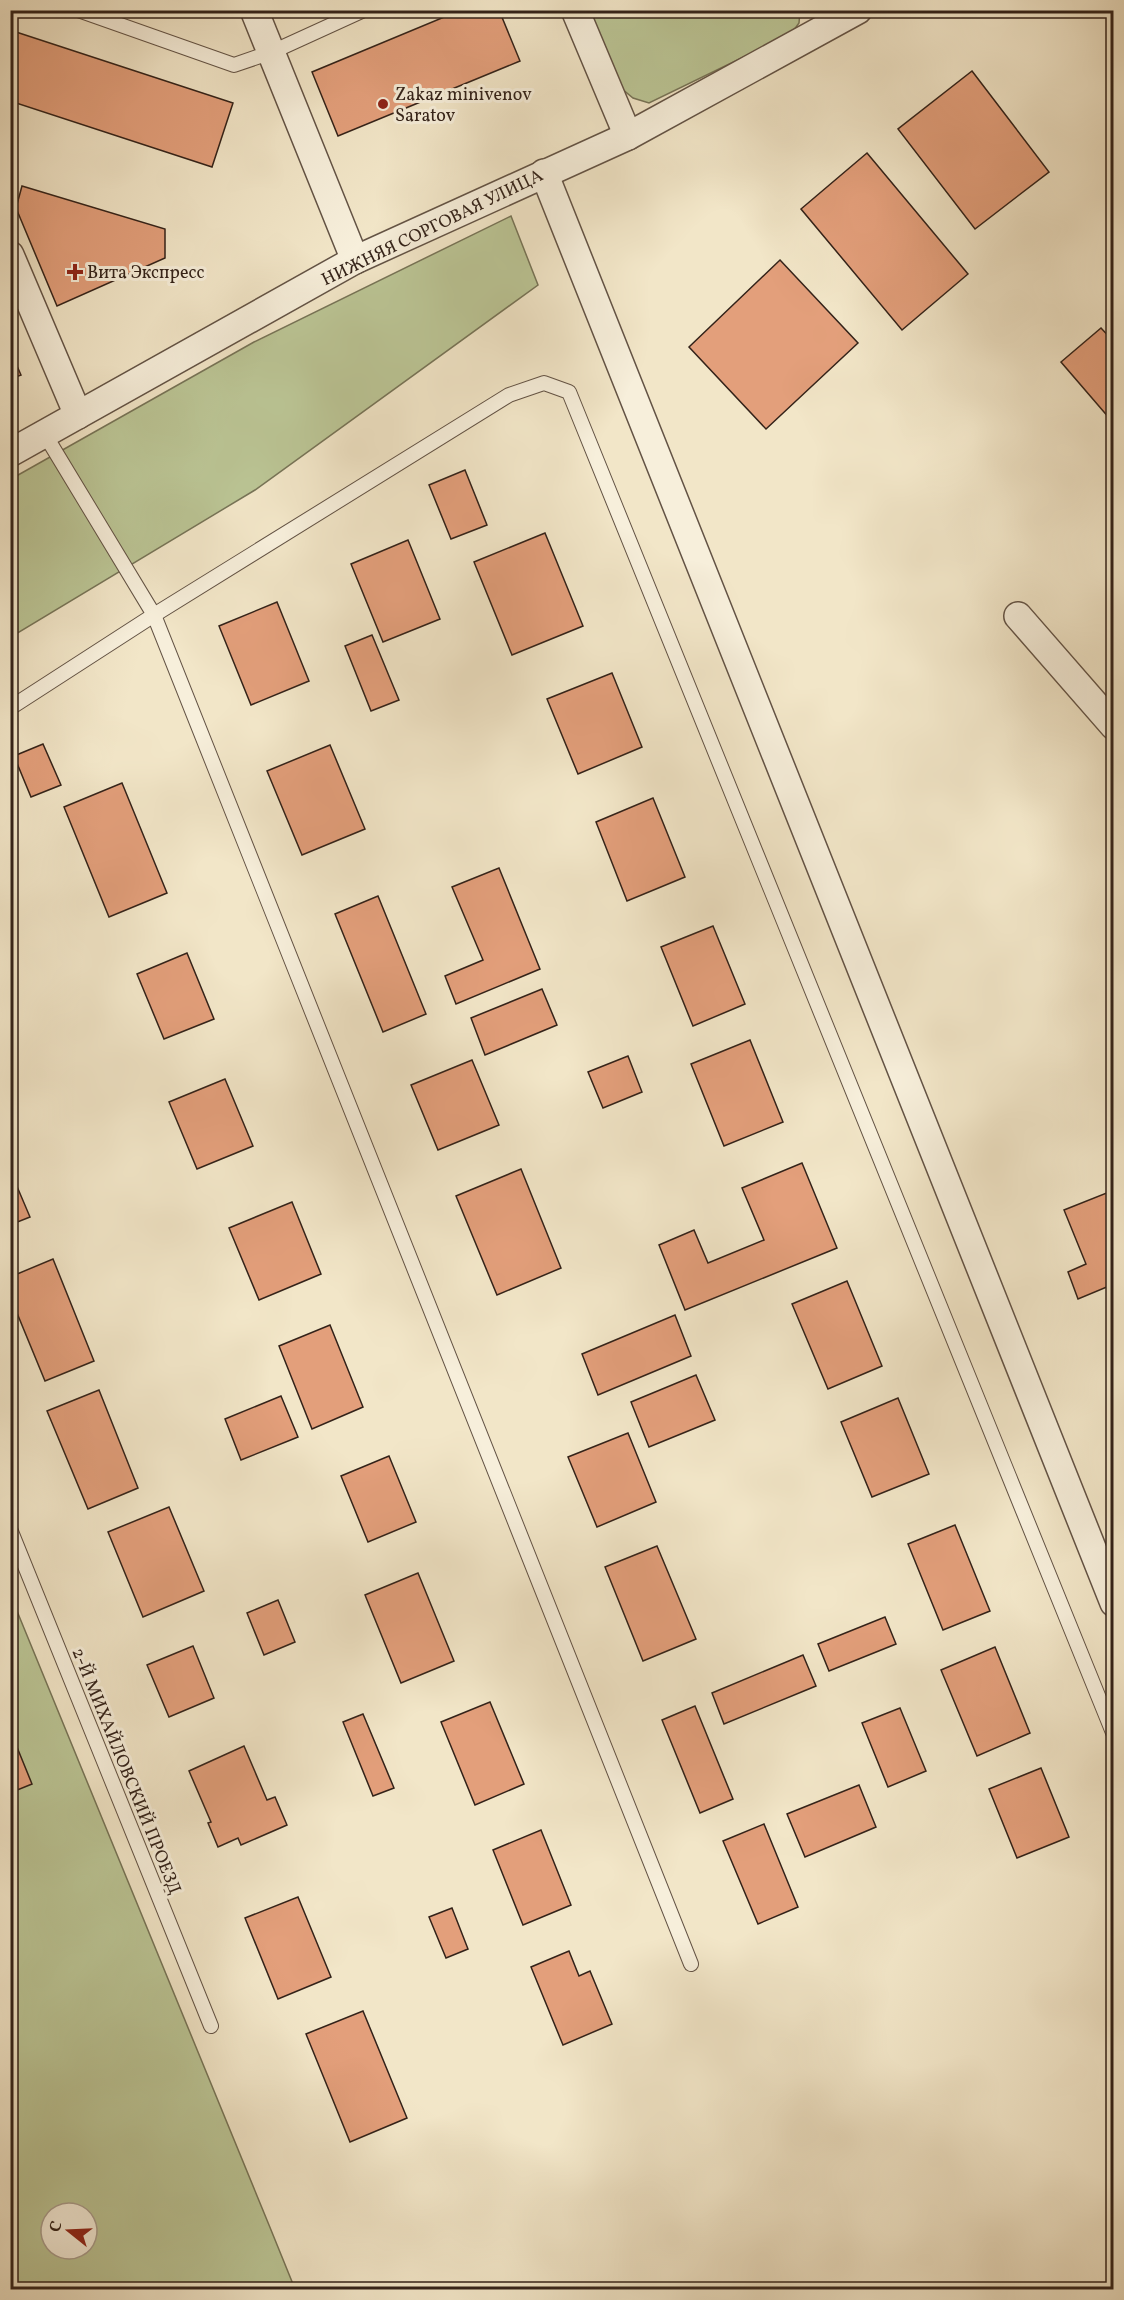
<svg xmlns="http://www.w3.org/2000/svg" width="1124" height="2300" viewBox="0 0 1124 2300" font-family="Vollkorn,serif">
  <rect width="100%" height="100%" fill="#f2e6c8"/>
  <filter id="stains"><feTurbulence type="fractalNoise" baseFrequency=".00333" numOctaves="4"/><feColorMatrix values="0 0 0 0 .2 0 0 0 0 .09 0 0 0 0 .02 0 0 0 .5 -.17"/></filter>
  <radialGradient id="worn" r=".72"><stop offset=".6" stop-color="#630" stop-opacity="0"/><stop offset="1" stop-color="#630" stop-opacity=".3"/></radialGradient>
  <g fill="#bbc595" stroke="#777457" stroke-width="1.5" fill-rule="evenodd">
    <polygon points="589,11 800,11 799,23 791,34 649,103 633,98 621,88"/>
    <polygon points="511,216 538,285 255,490 11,637 11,479 254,342"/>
    <path d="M10 1594 269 2225 295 2289H11ZM51 2213H87V2249H51Z"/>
  </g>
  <g fill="#e39f7b" stroke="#332219" stroke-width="1.5">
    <polygon points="461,10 499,10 520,61 338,136 312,72"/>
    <polygon points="10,30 233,103 212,167 10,101"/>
    <polygon points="972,71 1049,172 975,229 898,129"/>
    <polygon points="867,153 968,274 902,330 801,209"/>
    <polygon points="22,186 165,229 165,258 57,306 16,208"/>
    <polygon points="780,260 858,343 766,429 689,347"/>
    <polygon points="1101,328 1114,342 1114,416 1110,419 1061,362"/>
    <polygon points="10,350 21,375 10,379"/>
    <polygon points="465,470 487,525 451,539 429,485"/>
    <polygon points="545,533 583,626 512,655 474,562"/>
    <polygon points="408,540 440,619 383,642 351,564"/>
    <polygon points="277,602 309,681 251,705 219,626"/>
    <polygon points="372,635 399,700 371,711 345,646"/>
    <polygon points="612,673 642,747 578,774 547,699"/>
    <polygon points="43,744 61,785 31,797 14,756"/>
    <polygon points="330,745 365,829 302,855 267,771"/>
    <polygon points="122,783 167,893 109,917 64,807"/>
    <polygon points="653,798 685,877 627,901 596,822"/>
    <polygon points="499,868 540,969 456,1004 445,976 483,960 452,887"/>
    <polygon points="378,896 426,1014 383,1032 335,914"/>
    <polygon points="713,926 745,1004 693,1026 661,947"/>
    <polygon points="187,953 214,1019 164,1039 137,974"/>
    <polygon points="542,989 557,1025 485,1055 471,1018"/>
    <polygon points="750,1040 783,1122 724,1146 691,1064"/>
    <polygon points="628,1056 642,1092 603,1108 588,1072"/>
    <polygon points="472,1060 499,1125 438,1150 411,1085"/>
    <polygon points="225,1079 253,1146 197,1169 169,1102"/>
    <polygon points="802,1163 837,1248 685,1310 659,1245 694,1230 708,1263 764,1240 742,1188"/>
    <polygon points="521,1169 561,1268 497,1295 456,1196"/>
    <polygon points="10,1170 30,1217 10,1225"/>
    <polygon points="1114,1190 1114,1284 1078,1299 1068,1272 1086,1264 1064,1210"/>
    <polygon points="292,1202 321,1274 259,1300 229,1228"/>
    <polygon points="53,1259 94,1361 45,1381 10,1296 10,1277"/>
    <polygon points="847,1281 882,1366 828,1389 792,1304"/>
    <polygon points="675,1315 691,1356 598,1395 582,1354"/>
    <polygon points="330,1325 363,1407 312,1429 279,1346"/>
    <polygon points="696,1375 715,1420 649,1447 631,1402"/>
    <polygon points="99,1390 138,1488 88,1509 47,1411"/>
    <polygon points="281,1396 298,1437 241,1460 225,1419"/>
    <polygon points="898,1398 929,1474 872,1497 841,1422"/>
    <polygon points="628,1433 656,1502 597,1527 568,1457"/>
    <polygon points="389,1456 416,1522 368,1542 341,1476"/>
    <polygon points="169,1507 204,1591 143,1617 108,1532"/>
    <polygon points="955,1525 990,1611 943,1630 908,1544"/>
    <polygon points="657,1546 696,1639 643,1661 605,1567"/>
    <polygon points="418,1573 454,1661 401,1683 365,1595"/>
    <polygon points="278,1600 295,1642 264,1655 247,1613"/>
    <polygon points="885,1617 896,1644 829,1671 818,1644"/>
    <polygon points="193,1646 214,1698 169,1717 147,1665"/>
    <polygon points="995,1647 1030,1733 977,1756 941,1670"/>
    <polygon points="803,1655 816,1686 724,1724 712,1693"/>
    <polygon points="490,1702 524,1784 475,1805 441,1722"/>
    <polygon points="695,1706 733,1799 700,1813 662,1720"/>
    <polygon points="900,1708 926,1771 888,1787 862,1723"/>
    <polygon points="363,1714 394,1788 373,1796 343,1722"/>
    <polygon points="10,1730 32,1784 10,1793"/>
    <polygon points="244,1746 267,1800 275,1797 287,1825 241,1845 238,1838 218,1847 208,1823 211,1822 189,1771"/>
    <polygon points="1041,1768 1069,1837 1017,1858 989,1789"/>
    <polygon points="859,1785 876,1827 805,1857 787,1814"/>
    <polygon points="764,1824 798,1907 758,1924 723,1841"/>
    <polygon points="541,1830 571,1905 523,1925 493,1850"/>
    <polygon points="298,1897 331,1977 278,1999 245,1918"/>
    <polygon points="452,1908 468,1949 446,1958 429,1917"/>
    <polygon points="569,1951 579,1976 590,1971 612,2024 563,2045 531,1967"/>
    <polygon points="363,2011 407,2118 350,2142 306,2034"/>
  </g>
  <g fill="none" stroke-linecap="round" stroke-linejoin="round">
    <g stroke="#635345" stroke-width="16">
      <g id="lane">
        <polyline points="78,10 234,65 272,52 364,10"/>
        <polyline points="44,433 154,615 691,1964"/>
        <polyline points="10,708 154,615 509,395 544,383 569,392 1114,1735"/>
        <polyline points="10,1529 211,2026"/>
      </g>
    </g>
    <g stroke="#635345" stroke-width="30">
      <g id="street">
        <polyline points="254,10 355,260"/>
        <polyline points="575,10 628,136"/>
        <polyline points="544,173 1114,1603"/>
        <polyline points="10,255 78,415"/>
        <polyline points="10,453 355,260 628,136 858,10"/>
        <polyline points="1018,616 1114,726"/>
      </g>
    </g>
    <use href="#lane" stroke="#f7efdb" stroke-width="14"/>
    <use href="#street" stroke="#f7efdb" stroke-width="27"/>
  </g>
  <g fill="#8f2418" stroke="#f7efdb" stroke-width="2">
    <circle cx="383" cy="104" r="6"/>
    <path d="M72 263h6v6h6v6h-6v6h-6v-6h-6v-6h6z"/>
  </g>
  <g text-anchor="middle" stroke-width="6" stroke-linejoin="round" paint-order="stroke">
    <g font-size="18" fill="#332219" stroke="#f7efdb" text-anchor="start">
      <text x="395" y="100">Zakaz minivenov<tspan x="395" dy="21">Saratov</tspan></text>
      <text x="87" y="278">Вита Экспресс</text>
    </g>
    <g font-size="18" fill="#332219" stroke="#f7efdb">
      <text transform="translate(432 227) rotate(-26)" y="6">НИЖНЯЯ СОРГОВАЯ УЛИЦА</text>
      <text transform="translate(127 1771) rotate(68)" y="6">2-Й МИХАЙЛОВСКИЙ ПРОЕЗД</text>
    </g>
  </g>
  <rect width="1124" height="2300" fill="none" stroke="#f2e6c8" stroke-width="36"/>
  <rect x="12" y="12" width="1100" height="2276" fill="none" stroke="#332219" stroke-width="3"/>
  <rect x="18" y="18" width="1088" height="2264" fill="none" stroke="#332219" stroke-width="1.5"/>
  <g transform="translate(69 2231) rotate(288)"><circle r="28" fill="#f7efdb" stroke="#a99d8d" stroke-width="1.5"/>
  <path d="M0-4.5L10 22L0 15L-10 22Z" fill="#8f2418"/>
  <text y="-9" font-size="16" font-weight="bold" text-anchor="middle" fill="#332219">С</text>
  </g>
  <rect width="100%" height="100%" filter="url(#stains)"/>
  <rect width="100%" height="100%" fill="url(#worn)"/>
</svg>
